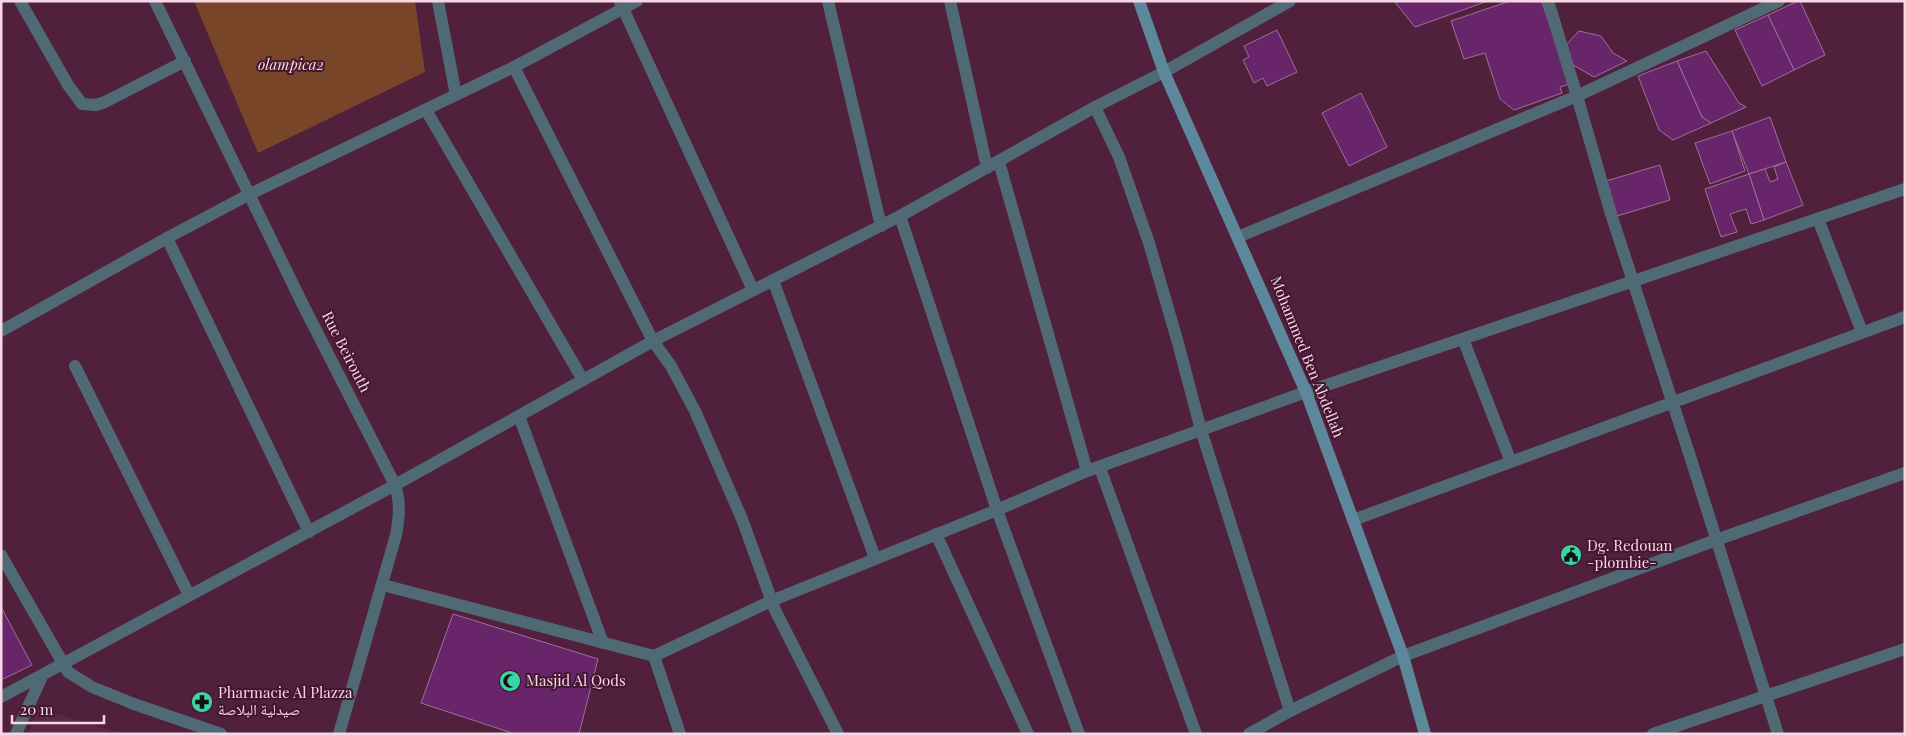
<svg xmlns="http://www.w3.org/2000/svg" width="1906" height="735" viewBox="0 0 1906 735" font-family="'Playfair Display','Noto Naskh Arabic',serif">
  <rect width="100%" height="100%" fill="#50203c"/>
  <polygon fill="#5e2747" points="38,708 122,734 29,734"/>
  <polygon fill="#794529" points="194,1 415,1 425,72 258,153"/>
  <g fill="#69256a" stroke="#9c719b">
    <polygon points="1394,1 1488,1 1415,27"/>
    <polygon points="1510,1 1542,2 1570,84 1560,87 1562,93 1514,110 1500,99 1485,53 1464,59 1451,21"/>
    <polygon points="1798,1 1800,1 1825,55 1794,70 1768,15"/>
    <polygon points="1768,15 1794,70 1762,86 1735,30"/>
    <polygon points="1277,30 1297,72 1267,86 1263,78 1254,83 1243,60 1249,57 1244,46"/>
    <polygon points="1579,31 1601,36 1613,53 1627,61 1594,77 1573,65 1565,46"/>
    <polygon points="1706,51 1739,103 1746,107 1711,123 1702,117 1677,61"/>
    <polygon points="1677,61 1702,117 1711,123 1673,140 1659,130 1638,76"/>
    <polygon points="1361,93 1387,147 1349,166 1322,113"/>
    <polygon points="1770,117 1786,162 1749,174 1732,131"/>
    <polygon points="1732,131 1745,171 1710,184 1695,143"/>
    <polygon points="1786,162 1803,205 1764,220 1749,174 1765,169 1770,182 1778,179 1774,167"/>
    <polygon points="1660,165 1670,200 1617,216 1606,181"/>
    <polygon points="1749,174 1764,220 1751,224 1746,209 1730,214 1737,232 1721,237 1705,189"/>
    <polygon points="1,607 32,665 1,680"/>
    <polygon points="453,614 598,659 579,734 515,734 421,703"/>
  </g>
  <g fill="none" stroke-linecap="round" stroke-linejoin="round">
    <g stroke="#4f6a75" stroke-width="12">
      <polyline points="20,1 68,85 82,104 96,105 105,102 185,61"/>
      <path d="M155 1 303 305 395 485C401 503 399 518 396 535L339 734"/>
      <polyline points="438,1 456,95"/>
      <polyline points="828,1 881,226"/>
      <polyline points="950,1 987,168"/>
      <polyline points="1548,1 1577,96 1611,214 1689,453 1778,734"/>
      <polyline points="620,2 753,290"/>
      <polyline points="514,67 653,341 671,366 695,411 742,519 775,610 838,734"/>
      <polyline points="1095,107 1119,157 1149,243 1178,343 1201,430 1290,711"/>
      <polyline points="426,110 583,380"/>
      <polyline points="999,162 1087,471"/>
      <polyline points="900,216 997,510 1079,734"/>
      <polyline points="1818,219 1862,332"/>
      <polyline points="1238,237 1577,96 1779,1"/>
      <polyline points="167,238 309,532"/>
      <polyline points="773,280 875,558"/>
      <polyline points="1,331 167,238 250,194 514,67 637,1"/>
      <polyline points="1463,339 1511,462"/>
      <polyline points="75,366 189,595"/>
      <polyline points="519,416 603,643"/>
      <polyline points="1100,468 1196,734"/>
      <polyline points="1353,520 1905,317"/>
      <polyline points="936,534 1028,734"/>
      <polyline points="1,555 68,672 92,687 134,704 221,734"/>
      <polyline points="383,585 654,656"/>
      <polyline points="1,697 395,485 653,341 900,216 1095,107 1164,72 1290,1"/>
      <polyline points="16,734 42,676"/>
      <polyline points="680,734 654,656 771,601 997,510 1087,471 1306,392 1905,189"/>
      <polyline points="1249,734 1290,711 1403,656 1716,540 1905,473"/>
      <polyline points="1653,734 1905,649"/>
    </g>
    <polyline stroke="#5d879a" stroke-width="12" points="1139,1 1164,72 1306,392 1403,656 1425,734"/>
  </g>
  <defs>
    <g id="civic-disc" transform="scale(1.125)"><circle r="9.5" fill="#3bd4a4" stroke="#451631"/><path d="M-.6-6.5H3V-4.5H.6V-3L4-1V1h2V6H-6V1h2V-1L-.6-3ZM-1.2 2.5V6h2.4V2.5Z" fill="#111"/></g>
    <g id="mosque-disc" transform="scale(1.125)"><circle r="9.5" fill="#3bd4a4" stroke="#451631"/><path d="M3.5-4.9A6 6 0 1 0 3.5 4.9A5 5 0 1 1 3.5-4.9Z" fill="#111"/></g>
    <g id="pharmacy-disc" transform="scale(1.125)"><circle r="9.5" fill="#3bd4a4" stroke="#451631"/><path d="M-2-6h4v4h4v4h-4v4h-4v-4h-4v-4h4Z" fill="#111"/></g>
  </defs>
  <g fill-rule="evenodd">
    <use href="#civic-disc" x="1571" y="555"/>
    <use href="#mosque-disc" x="510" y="681"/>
    <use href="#pharmacy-disc" x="202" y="702"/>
  </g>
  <g text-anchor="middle" stroke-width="4" stroke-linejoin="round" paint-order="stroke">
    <g font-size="15" font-style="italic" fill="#f6ddd1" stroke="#451631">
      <text x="291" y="70">olampica2</text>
    </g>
    <g font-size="15" fill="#f6d7e6" stroke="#451631">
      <text transform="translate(346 352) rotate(63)" y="5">Rue Beirouth</text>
      <text transform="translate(1307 357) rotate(68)" y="5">Mohammed Ben Abdellah</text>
    </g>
    <g font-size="15" fill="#f6d7e6" stroke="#451631" text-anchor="start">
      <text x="1587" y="551">Dg. Redouan<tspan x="1587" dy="17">-plombie-</tspan></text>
      <text x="526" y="686">Masjid Al Qods</text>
      <text x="218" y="698">Pharmacie Al Plazza<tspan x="218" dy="17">صيدلية البلاصة</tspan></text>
    </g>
  </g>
  <rect width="1906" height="735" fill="none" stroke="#f6d7e6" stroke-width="5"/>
  <path d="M12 715v8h92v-8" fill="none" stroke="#f6d7e6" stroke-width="2.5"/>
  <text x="20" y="715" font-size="15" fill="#f6d7e6" stroke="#451631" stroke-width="4" paint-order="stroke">20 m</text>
</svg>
